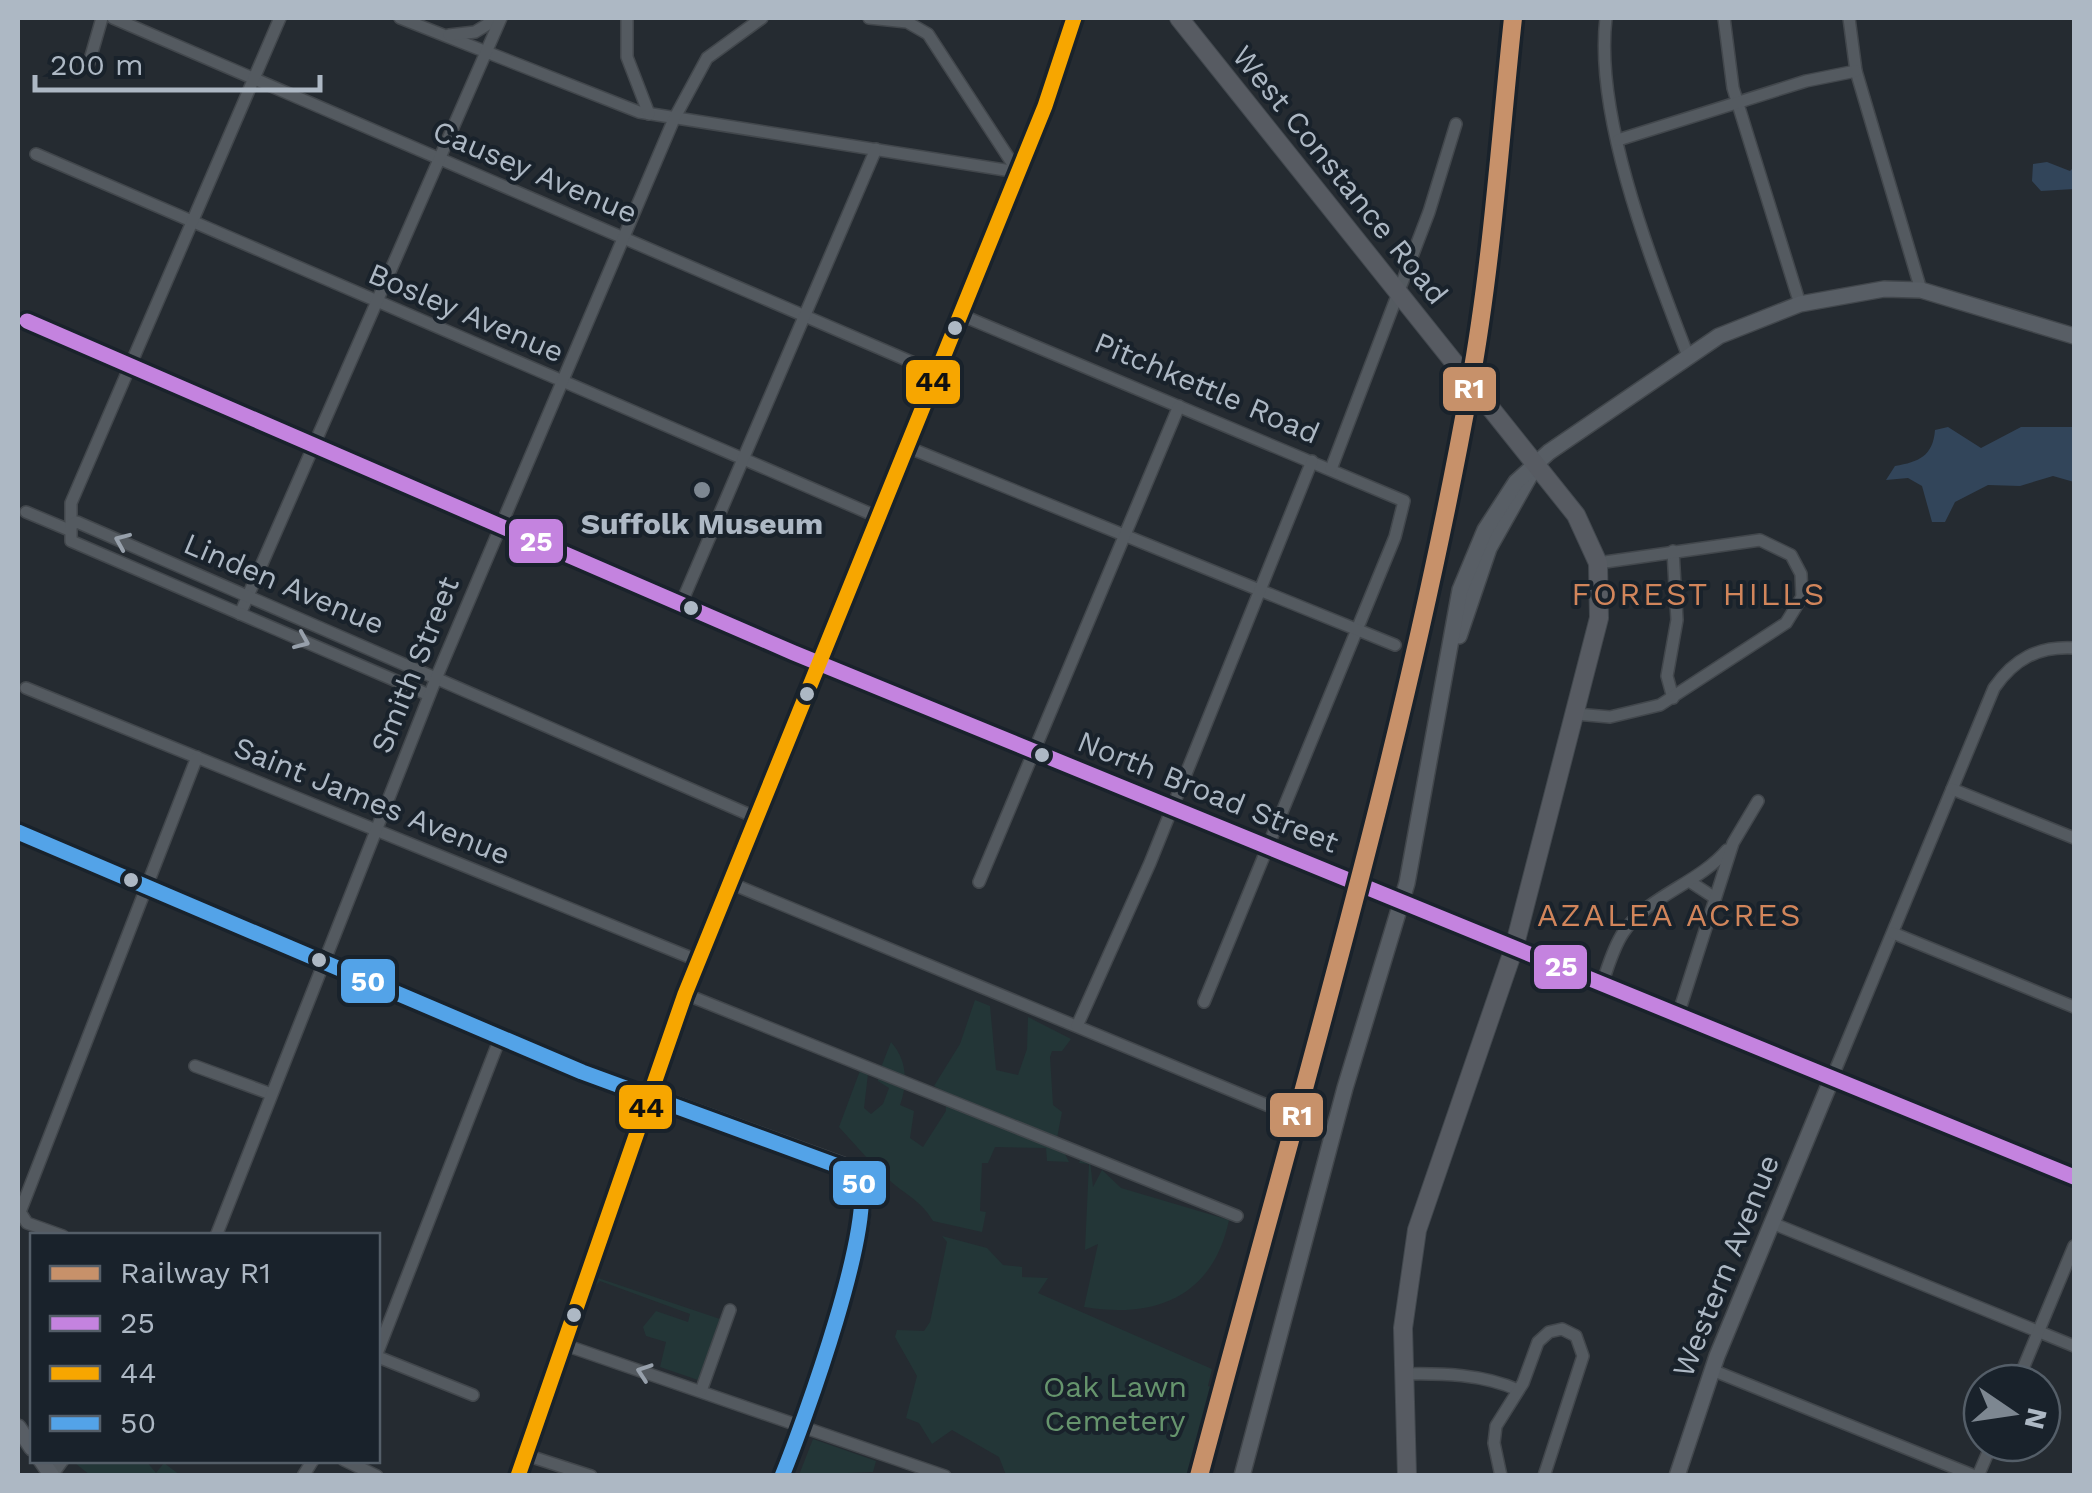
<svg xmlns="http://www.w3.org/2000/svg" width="2092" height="1493" viewBox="0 0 2092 1493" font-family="'Work Sans',sans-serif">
  <rect width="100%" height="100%" fill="#252b31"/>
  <g fill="#233637">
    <path d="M975 1000 990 1006 996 1070 1018 1075 1027 1049 1028 1017 1071 1039 1062 1051H1052L1050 1057 1053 1105 1062 1112 1057 1138 1069 1162 1047 1161 1046 1148 995 1147 988 1163H982L980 1211 986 1212 982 1232 933 1221C920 1198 899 1192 882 1173L881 1162 867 1158 839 1127 861 1068 868 1074 864 1108 871 1114 883 1104 889 1088 878 1081V1075L891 1042C907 1060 908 1083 900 1105L914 1111 910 1138 923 1147 946 1111V1093L934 1086 960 1044Z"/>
    <path d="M1081 1158 1090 1161 1093 1187 1102 1170 1121 1188 1229 1220C1213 1297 1155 1319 1084 1307L1098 1244 1085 1250 1089 1164 1079 1163Z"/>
    <polygon points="942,1236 987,1248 1003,1265 1022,1267 1022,1277 1048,1278 1038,1293 1212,1369 1208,1386 1218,1389 1194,1475 1006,1475 999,1457 952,1430 932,1444 919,1423 906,1418 917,1376 895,1337 897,1330 924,1331 930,1322 947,1242"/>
    <polygon points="598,1278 720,1319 698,1380 660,1367 666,1342 646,1336 643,1327 656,1311 688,1322 690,1314 600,1281 595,1286"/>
    <polygon points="813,1439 876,1461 873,1472 799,1475"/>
    <polygon points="77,1460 146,1461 156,1473 164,1463 180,1475 90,1475 75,1463"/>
  </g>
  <g fill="#32455a">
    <polygon points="2047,162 2070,171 2074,167 2074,189 2041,191 2032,181 2033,164"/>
    <path d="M1948 427 1981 448 2021 427H2074V482L2053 476 2020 486 1988 485 1955 502 1945 522H1932L1922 486 1908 478 1886 480 1895 466C1919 462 1933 456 1935 430Z"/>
  </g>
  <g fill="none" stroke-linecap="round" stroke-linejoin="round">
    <g stroke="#42474c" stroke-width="14">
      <g id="street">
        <polyline points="113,18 937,373"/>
        <polyline points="400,18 639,112 1018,172"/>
        <polyline points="627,18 627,57 649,114"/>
        <polyline points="869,18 907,22 928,34 1018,172"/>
        <path d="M1606 18C1594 117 1652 262 1688 356"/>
        <polyline points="1724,18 1733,88 1800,304"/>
        <polyline points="1849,18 1856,71 1921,290"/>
        <polyline points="449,35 475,32 498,18"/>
        <polyline points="89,63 102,18"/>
        <polyline points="1618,140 1806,81 1856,71"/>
        <polyline points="36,154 878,517"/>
        <polyline points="961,315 1404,501 1395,537 1204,1002"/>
        <polyline points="27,321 820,663"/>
        <polyline points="907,447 1395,645"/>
        <polyline points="1331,469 1429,212 1456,124"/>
        <polyline points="26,512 69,530"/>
        <polyline points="71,525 71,503 280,18"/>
        <polyline points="681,604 876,149"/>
        <polyline points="240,614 501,18"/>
        <path d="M2074 648C2038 646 2014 659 1994 688L1832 1078 2074 1177"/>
        <polyline points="26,688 699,961"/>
        <polyline points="429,695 71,541 71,525 77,522 757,818"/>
        <polyline points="1673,698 1667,676 1677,620 1673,551"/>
        <polyline points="1576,714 1610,717 1660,705 1786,623 1802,597 1801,574 1791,555 1760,540 1598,563"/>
        <polyline points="1952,789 2074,838"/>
        <polyline points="18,832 330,968 650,1095"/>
        <polyline points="1689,881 1715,898"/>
        <polyline points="979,882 1179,406"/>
        <polyline points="730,883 1269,1106"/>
        <polyline points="1893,933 2074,1007"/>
        <path d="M1602 984C1608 967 1613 948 1623 933 1647 896 1698 884 1727 850"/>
        <polyline points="685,994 1237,1216"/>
        <polyline points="1678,1015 1733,843 1758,801"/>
        <polyline points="1077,1026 1150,863 1312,461"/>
        <polyline points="195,1066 271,1094"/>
        <polyline points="1772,1223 2074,1346"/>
        <polyline points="63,1236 27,1223 20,1212 197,757"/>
        <polyline points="216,1236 437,676 674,119 707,58 762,18"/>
        <polyline points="565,1345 945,1476"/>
        <polyline points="378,1351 500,1038"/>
        <polyline points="378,1357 473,1395"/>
        <polyline points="1712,1370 1975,1476"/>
        <path d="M1402 1374C1441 1373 1483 1374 1518 1390"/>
        <polyline points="2017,1383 2074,1246"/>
        <polyline points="701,1391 730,1310"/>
        <polyline points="526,1455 591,1476"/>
        <polyline points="344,1460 377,1476"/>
        <polyline points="52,1475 63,1460"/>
        <polyline points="303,1476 313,1460"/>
        <polyline points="1501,1476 1494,1443 1496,1426 1523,1383 1538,1342 1549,1332 1562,1329 1576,1336 1583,1356 1544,1476"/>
        <polyline points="1978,1476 1992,1443"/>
      </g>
    </g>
    <g stroke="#42474c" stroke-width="18">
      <g id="secondary">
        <polyline points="1459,636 1489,548 1537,463"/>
        <polyline points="820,663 1320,867"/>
        <polyline points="1421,908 1832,1078 1717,1356 1677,1476"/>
        <path d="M650 1095 845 1166 862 1180C874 1233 805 1419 782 1476"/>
        <polyline points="18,1427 32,1448"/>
        <polyline points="41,1460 52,1476"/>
        <polyline points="518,1476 685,994 1045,106 1074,18"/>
        <polyline points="1242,1476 1345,1088 1407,883 1460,590 1485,530 1516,482 1549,452 1719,336 1800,304 1884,289 1921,290 2074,336"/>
      </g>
    </g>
    <g stroke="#42484e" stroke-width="20">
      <polyline id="primary" points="1179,18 1576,515 1598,563 1599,618 1514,948 1417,1230 1403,1328 1407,1476"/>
    </g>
    <use href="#street" stroke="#545a60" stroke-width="11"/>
    <use href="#secondary" stroke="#585e65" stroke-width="15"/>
    <use href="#primary" stroke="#575b62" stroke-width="18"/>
    <g stroke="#42474c" stroke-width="18" stroke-linecap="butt">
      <polyline id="secondary-bridge" points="1320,867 1421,908"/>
    </g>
    <use href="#secondary-bridge" stroke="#585e65" stroke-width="15"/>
    <g stroke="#19222b" stroke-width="22">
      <polyline id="bus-1" points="27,321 794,653 2074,1177"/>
    </g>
    <g stroke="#19222b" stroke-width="22">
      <polyline id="bus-2" points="518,1476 685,994 1045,106 1074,18"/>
    </g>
    <g stroke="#19222b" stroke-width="22">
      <path id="bus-3" d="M18 832 582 1072 857 1173C882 1209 801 1430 782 1476"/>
    </g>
    <use href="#bus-1" stroke="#c483df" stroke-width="15"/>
    <use href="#bus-2" stroke="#f7a600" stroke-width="15"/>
    <use href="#bus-3" stroke="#53a3e8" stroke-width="15"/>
    <g stroke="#19222b" stroke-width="25">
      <path id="rail-1" d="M1199 1476C1295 1113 1404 754 1470 385 1492 264 1500 139 1513 18"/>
    </g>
    <use href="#rail-1" stroke="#c7916a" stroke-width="18"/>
  </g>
  <defs><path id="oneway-chevron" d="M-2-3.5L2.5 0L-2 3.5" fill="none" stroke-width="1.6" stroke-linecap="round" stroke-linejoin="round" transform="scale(2.5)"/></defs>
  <g stroke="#97a0ab">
    <use href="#oneway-chevron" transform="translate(122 541) rotate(-157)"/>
    <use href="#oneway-chevron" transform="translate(302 641) rotate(23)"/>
    <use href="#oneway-chevron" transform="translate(644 1372) rotate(-161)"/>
  </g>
  <g fill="#adb8c4" stroke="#19222b" stroke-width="4">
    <circle cx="955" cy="328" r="9"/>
    <circle cx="691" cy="608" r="9"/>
    <circle cx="807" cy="694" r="9"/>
    <circle cx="1042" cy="755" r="9"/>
    <circle cx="131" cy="880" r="9"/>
    <circle cx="319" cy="960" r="9"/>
    <circle cx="574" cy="1315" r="9"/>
  </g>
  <circle fill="#7d8791" stroke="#19222b" stroke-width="4" cx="702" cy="490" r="10"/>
  <g text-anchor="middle" stroke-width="8" stroke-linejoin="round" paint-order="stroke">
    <g font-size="30" fill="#adb8c4" stroke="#19222b">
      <text transform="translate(535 172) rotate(23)" y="10">Causey Avenue</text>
      <text transform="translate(1340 175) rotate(51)" y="10">West Constance Road</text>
      <text transform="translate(466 313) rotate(23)" y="10">Bosley Avenue</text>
      <text transform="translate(1207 388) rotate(23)" y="10">Pitchkettle Road</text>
      <text transform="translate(284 584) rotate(23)" y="10">Linden Avenue</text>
      <text transform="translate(415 665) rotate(-68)" y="10">Smith Street</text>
      <text transform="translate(1208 792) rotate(22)" y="10">North Broad Street</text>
      <text transform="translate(372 801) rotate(22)" y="10">Saint James Avenue</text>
      <text transform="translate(1726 1266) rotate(-68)" y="10">Western Avenue</text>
    </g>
    <g font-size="30" font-weight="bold" fill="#adb8c4" stroke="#19222b">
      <text x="702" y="534">Suffolk Museum</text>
    </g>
    <g font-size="30" fill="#66946d" stroke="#19222b">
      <text x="1115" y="1397">Oak Lawn<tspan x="1115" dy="34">Cemetery</tspan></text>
    </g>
    <g font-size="32" letter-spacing="2.5" fill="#d1855b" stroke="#19222b">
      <text x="1699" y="605">FOREST HILLS</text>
      <text x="1670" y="926">AZALEA ACRES</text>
    </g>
  </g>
  <g stroke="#19222b" stroke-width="4">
    <rect x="904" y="358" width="58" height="48" rx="10" fill="#f7a600"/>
    <rect x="1441" y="365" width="57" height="48" rx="10" fill="#c7916a"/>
    <rect x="507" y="517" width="58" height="48" rx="10" fill="#c483df"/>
    <rect x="1532" y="943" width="57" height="48" rx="10" fill="#c483df"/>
    <rect x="339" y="957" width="58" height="48" rx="10" fill="#53a3e8"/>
    <rect x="617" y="1083" width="57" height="48" rx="10" fill="#f7a600"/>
    <rect x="1268" y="1091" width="57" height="48" rx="10" fill="#c7916a"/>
    <rect x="831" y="1159" width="57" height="48" rx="10" fill="#53a3e8"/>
  </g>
  <g font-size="28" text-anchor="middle" font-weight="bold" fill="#fff">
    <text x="1469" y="398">R1</text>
    <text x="536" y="551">25</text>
    <text x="1561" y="976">25</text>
    <text x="368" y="991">50</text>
    <text x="1297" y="1125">R1</text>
    <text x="859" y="1193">50</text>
  </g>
  <g font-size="28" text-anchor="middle" font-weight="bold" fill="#111">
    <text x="933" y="391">44</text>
    <text x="646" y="1117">44</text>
  </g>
  <rect width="2092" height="1493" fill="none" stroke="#adb8c4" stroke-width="40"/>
  <rect x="30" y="1233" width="350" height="230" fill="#19222b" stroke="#545e68" stroke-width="2.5"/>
  <rect x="50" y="1266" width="50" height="15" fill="#c7916a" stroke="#545e68" stroke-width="2.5"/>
  <text x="120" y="1283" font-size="30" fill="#adb8c4">Railway R1</text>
  <rect x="50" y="1316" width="50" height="15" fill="#c483df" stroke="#545e68" stroke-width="2.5"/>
  <text x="120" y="1333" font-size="30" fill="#adb8c4">25</text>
  <rect x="50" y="1366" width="50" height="15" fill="#f7a600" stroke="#545e68" stroke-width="2.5"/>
  <text x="120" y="1383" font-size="30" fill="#adb8c4">44</text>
  <rect x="50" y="1416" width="50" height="15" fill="#53a3e8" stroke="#545e68" stroke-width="2.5"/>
  <text x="120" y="1433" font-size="30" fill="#adb8c4">50</text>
  <g transform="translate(2012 1413) rotate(103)"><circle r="48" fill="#19222b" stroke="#545e68" stroke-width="2.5"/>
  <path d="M0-8L18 38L0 25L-18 38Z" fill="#7d8791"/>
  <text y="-15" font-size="28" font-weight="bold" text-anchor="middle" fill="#adb8c4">N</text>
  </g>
  <path d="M35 75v15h285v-15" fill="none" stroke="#adb8c4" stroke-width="5"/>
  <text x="50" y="75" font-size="30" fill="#adb8c4" stroke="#19222b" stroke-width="8" paint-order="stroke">200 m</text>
</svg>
